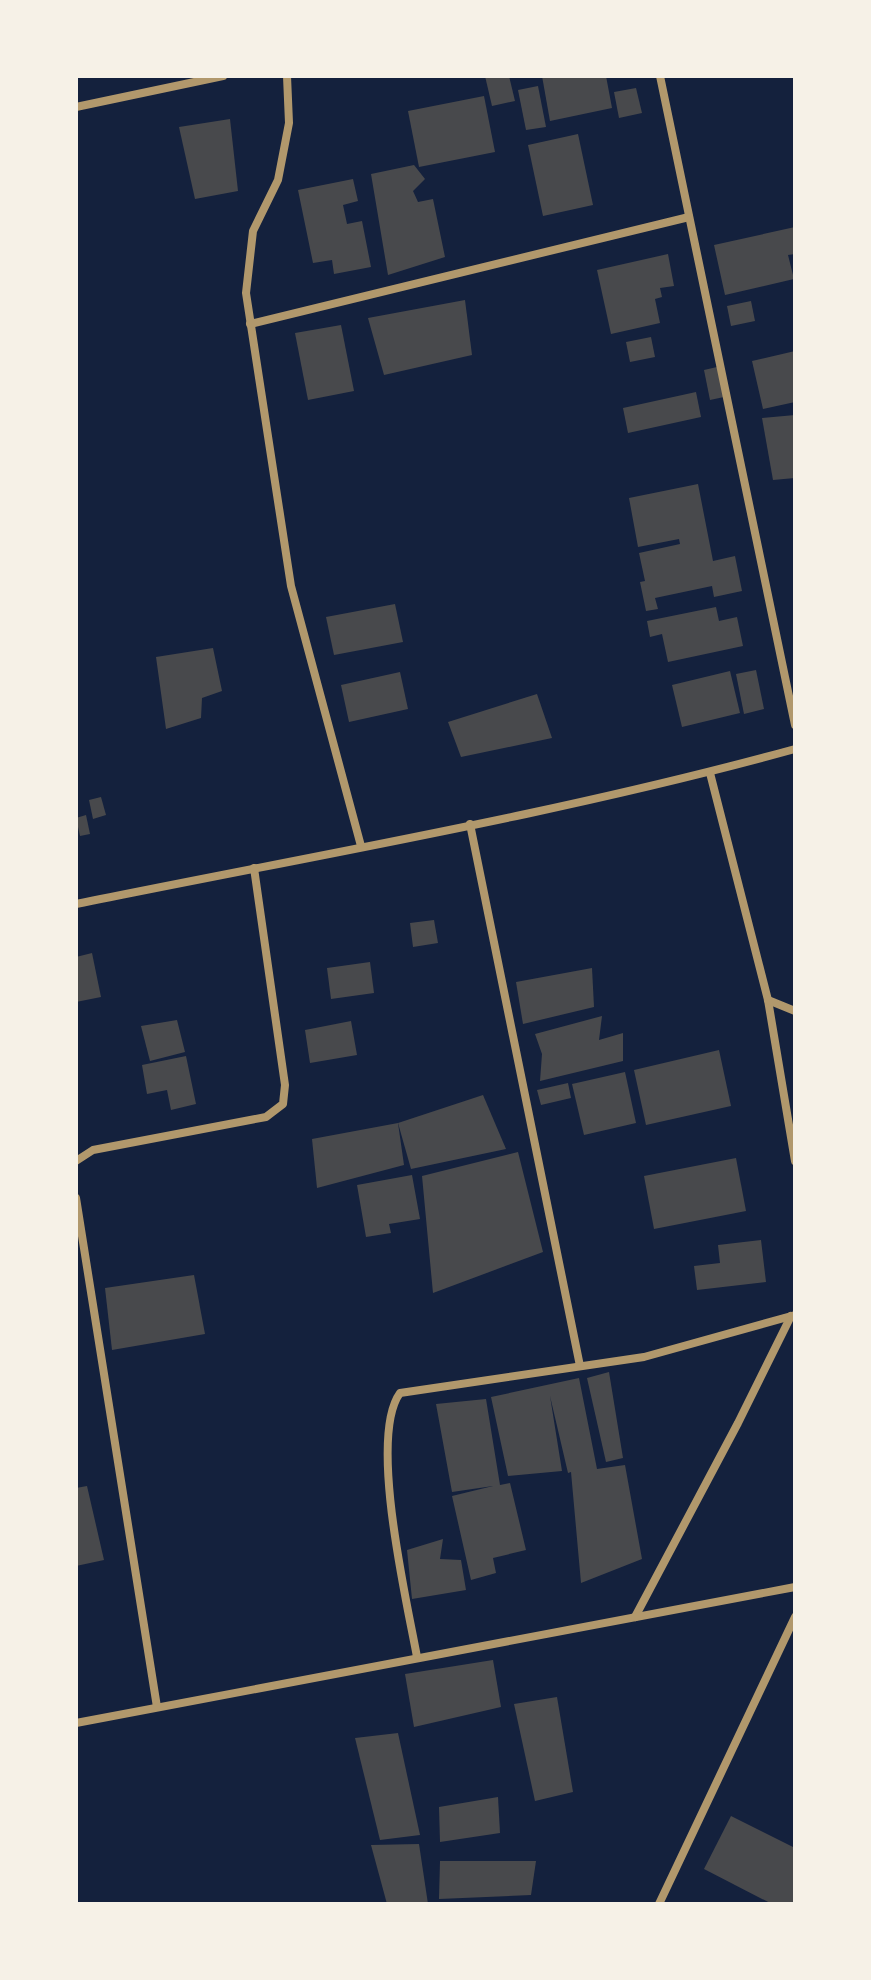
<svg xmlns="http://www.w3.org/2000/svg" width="871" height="1980" viewBox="0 0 871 1980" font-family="Ubuntu,sans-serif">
  <rect width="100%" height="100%" fill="#14213d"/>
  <g fill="#48494c">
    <polygon points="485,76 509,76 515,101 492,106"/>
    <polygon points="542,76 606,76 612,108 550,121"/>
    <polygon points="538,86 546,127 526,130 518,90"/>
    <polygon points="636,88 642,113 619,118 614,92"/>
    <polygon points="484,96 495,152 419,167 408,111"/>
    <polygon points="230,119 238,191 195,199 179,127"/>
    <polygon points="578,134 593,205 543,216 528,145"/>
    <polygon points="414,165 425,179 413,191 418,202 433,199 445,257 388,275 371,174"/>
    <polygon points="353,179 358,201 343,205 347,224 362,221 371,267 334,274 332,260 313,263 298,190"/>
    <polygon points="795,227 795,254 788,255 794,279 725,295 714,245"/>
    <polygon points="668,254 674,286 660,288 662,297 655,299 660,323 611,334 597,270"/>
    <polygon points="465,300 472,355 384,375 368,318"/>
    <polygon points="751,301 755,321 731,326 727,306"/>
    <polygon points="341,325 354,391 308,400 295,333"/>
    <polygon points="651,337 655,357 630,362 626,342"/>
    <polygon points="795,351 795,402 763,409 752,361"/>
    <polygon points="717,367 724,397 710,400 704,370"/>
    <polygon points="696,392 701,417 628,433 623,408"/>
    <polygon points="795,415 795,478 773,480 762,418"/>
    <polygon points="698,484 713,561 735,556 742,591 714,597 712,586 655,598 658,609 646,611 640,582 645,581 639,553 680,544 679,539 638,547 629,498"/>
    <polygon points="395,604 403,642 334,655 326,617"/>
    <polygon points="716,607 719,621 737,617 743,646 668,662 662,634 650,637 647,621"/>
    <polygon points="213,648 222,691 202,698 201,718 166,729 156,657"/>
    <polygon points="756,670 764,709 744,714 736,674"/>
    <polygon points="730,671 740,713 682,727 672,685"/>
    <polygon points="400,672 408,709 349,722 341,685"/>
    <polygon points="537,694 552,738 461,757 448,722"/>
    <polygon points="101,797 106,815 93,819 89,800"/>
    <polygon points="86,815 90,834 80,836 76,818"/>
    <polygon points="434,920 438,943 413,947 410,923"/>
    <polygon points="92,953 101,997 76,1002 76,957"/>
    <polygon points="370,962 374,993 331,999 327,968"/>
    <polygon points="592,968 594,1007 523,1024 516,982"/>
    <polygon points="602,1016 599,1040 623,1033 623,1061 540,1081 542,1054 535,1034"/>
    <polygon points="177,1020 185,1052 150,1061 141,1026"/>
    <polygon points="351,1021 357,1055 310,1063 305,1030"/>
    <polygon points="719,1050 731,1106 646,1125 634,1070"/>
    <polygon points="186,1056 196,1104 171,1110 167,1090 147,1094 142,1065"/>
    <polygon points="625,1072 636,1123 584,1135 572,1084"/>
    <polygon points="568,1083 571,1098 541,1105 537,1090"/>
    <polygon points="483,1095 506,1149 411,1169 398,1123"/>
    <polygon points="398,1123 404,1165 317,1188 312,1139"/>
    <polygon points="518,1152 543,1252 433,1293 422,1176"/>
    <polygon points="736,1158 746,1211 654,1229 644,1176"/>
    <polygon points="412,1175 420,1219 389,1224 391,1233 366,1237 357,1185"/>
    <polygon points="761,1240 766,1282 697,1290 694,1266 720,1263 718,1245"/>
    <polygon points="194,1275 205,1334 112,1350 105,1288"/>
    <polygon points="609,1372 623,1458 606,1462 587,1378"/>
    <polygon points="579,1378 597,1469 625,1465 642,1559 581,1583 571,1472 568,1473 550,1396 562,1471 508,1476 491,1397"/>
    <polygon points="486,1399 500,1485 510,1483 526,1550 493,1558 496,1573 471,1580 452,1496 493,1486 452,1492 436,1404"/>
    <polygon points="87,1486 104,1560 76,1566 76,1488"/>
    <polygon points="443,1539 440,1559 461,1560 466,1590 412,1599 407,1550"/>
    <polygon points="493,1660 501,1707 414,1727 405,1674"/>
    <polygon points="557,1697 573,1792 535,1801 514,1704"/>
    <polygon points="398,1733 420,1835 380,1840 355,1738"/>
    <polygon points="498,1797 500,1833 440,1842 439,1807"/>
    <polygon points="731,1816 795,1848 795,1904 772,1904 704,1869"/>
    <polygon points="419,1844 428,1904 387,1904 371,1845"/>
    <polygon points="440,1861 536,1861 531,1895 439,1899"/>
  </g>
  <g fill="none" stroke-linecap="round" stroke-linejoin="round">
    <g stroke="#b1986c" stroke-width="8">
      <polyline points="287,76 289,123 278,180 253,231 246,293 291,586 361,846"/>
      <polyline points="660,76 795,725"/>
      <polyline points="76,107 223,76"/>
      <polyline points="250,324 689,217"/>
      <polyline points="710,773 768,1000 795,1161"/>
      <polyline points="470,824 580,1366"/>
      <path d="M76 904C316 855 559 814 795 749"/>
      <polyline points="768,1000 795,1011"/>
      <polyline points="76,1161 93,1150 266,1117 283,1104 285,1085 254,868"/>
      <polyline points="76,1198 157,1707"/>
      <polyline points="635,1617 738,1423 791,1316"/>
      <path d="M417 1657C407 1602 368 1437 400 1393L644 1357 795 1315"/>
      <polyline points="76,1723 795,1587"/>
      <polyline points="659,1904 795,1617"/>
    </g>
  </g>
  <rect width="871" height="1980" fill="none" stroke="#f6f1e7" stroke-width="156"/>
</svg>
